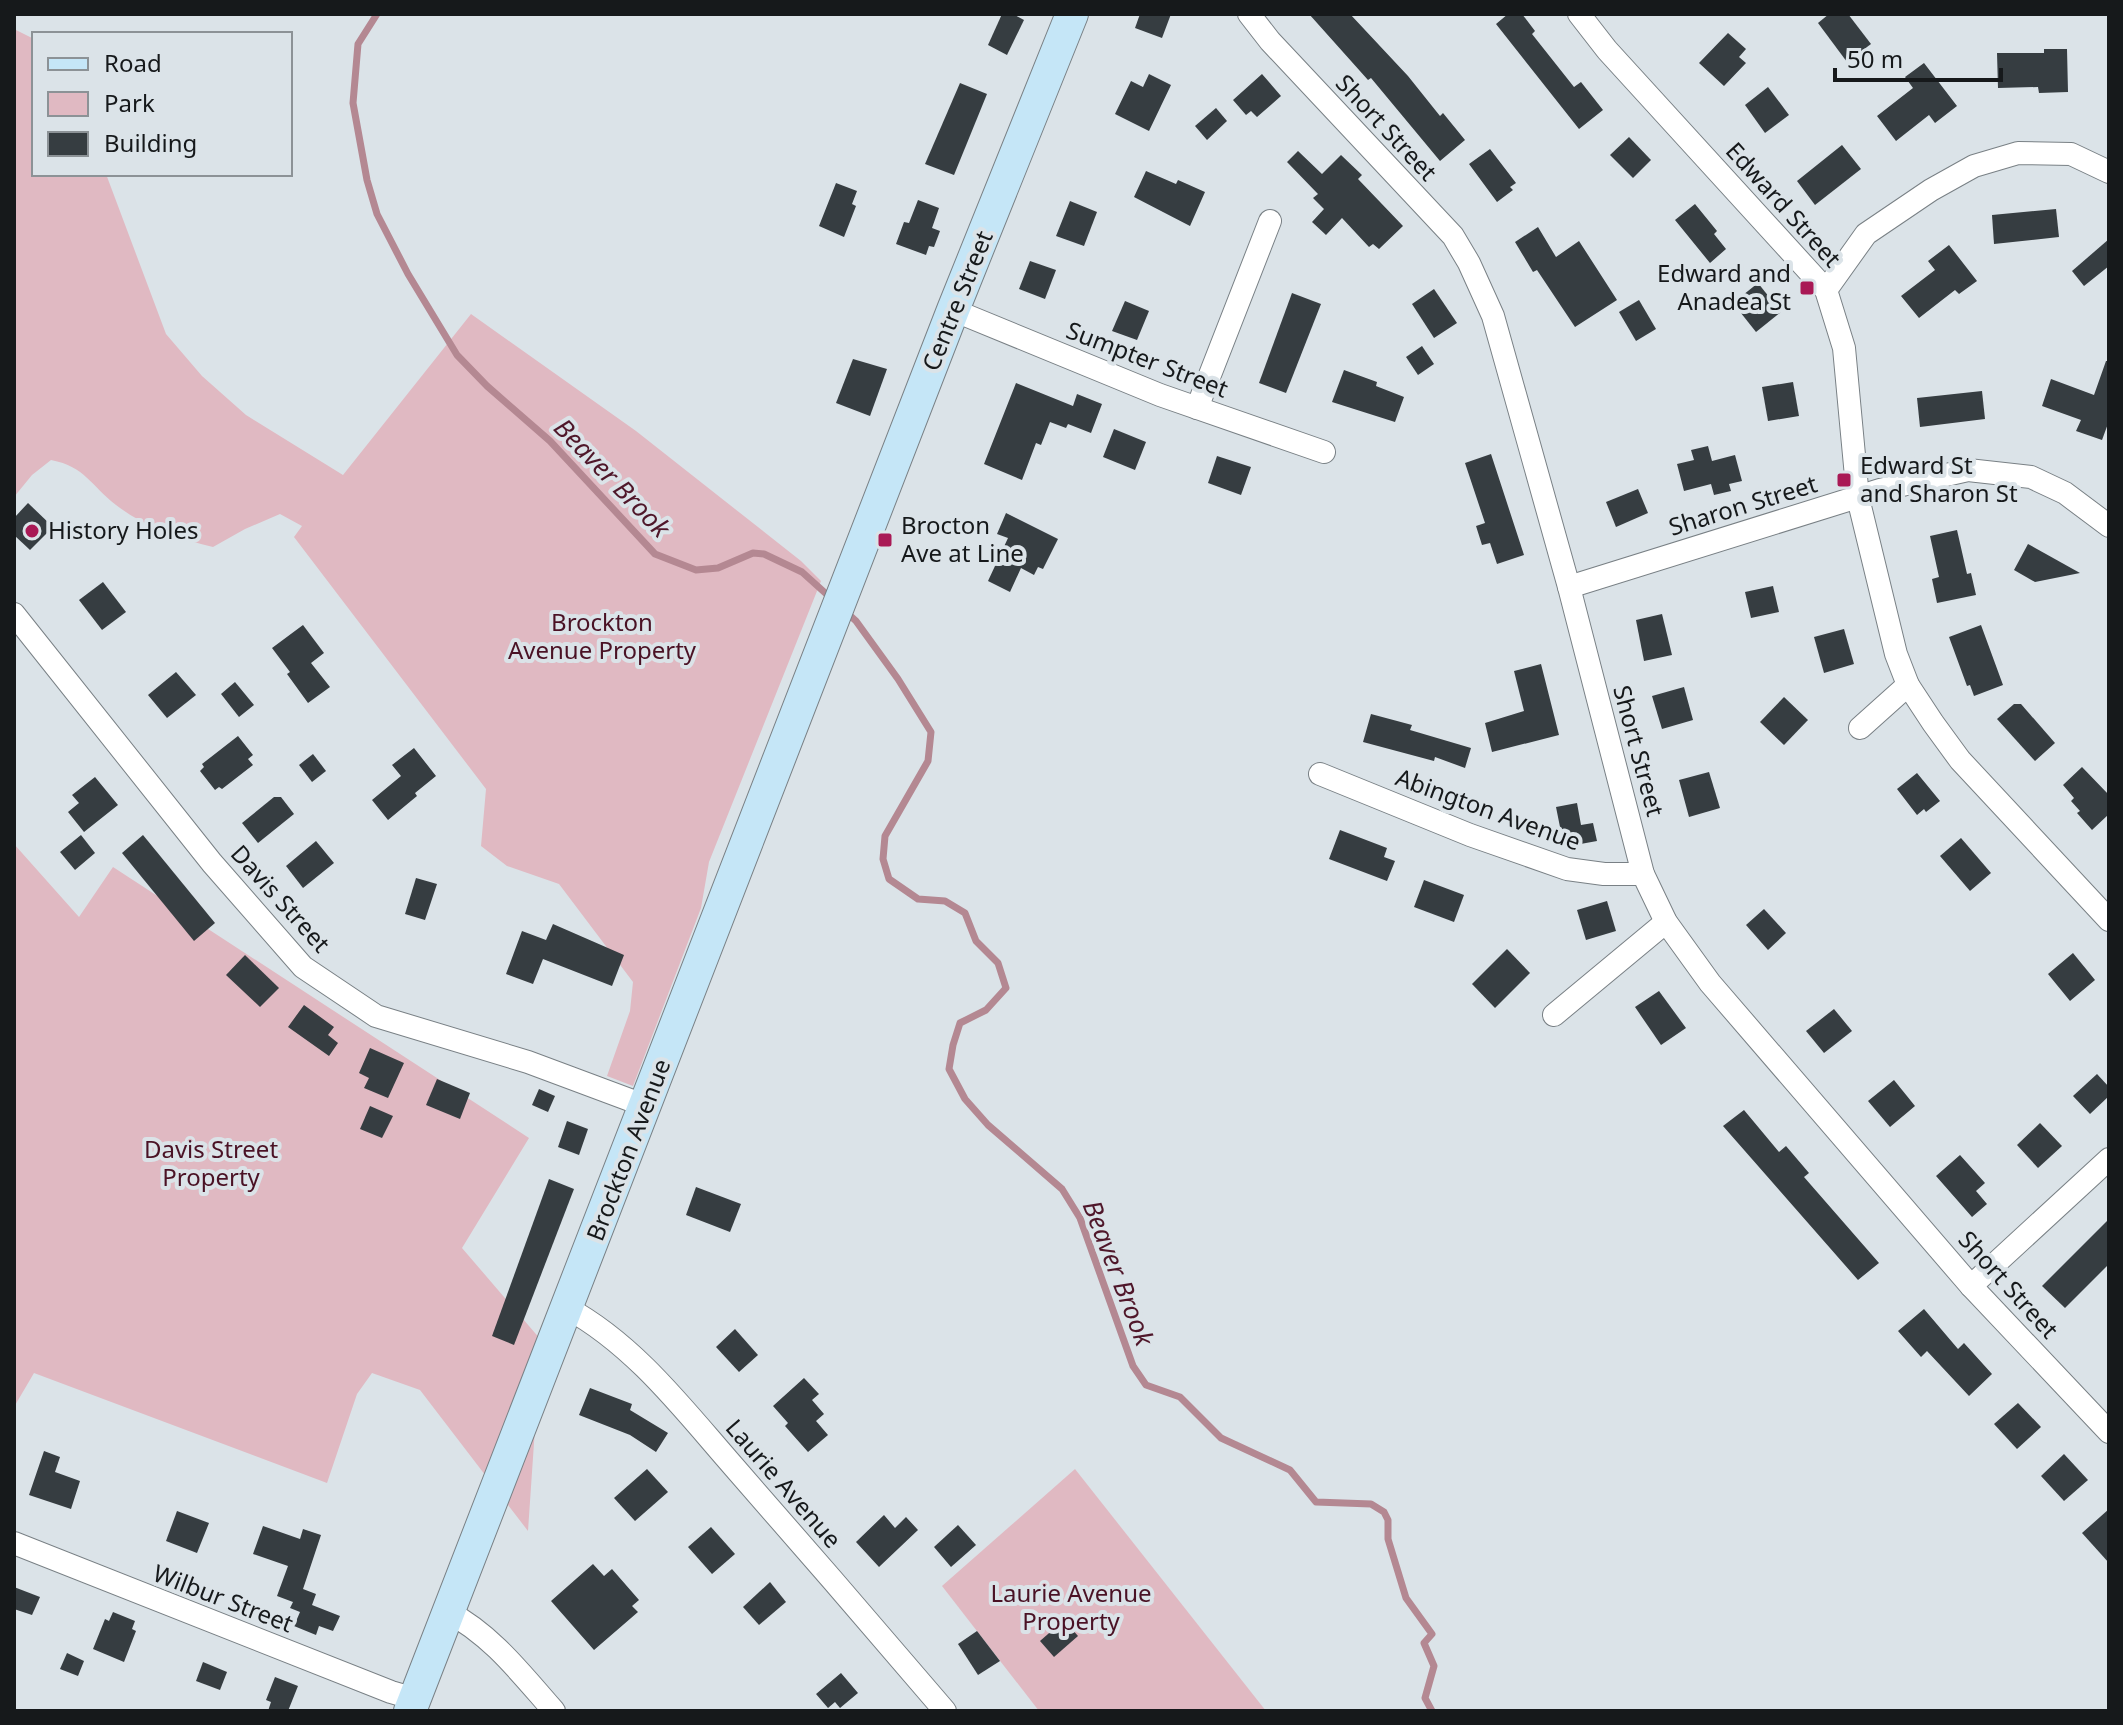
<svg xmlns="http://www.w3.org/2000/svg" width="2123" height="1725" viewBox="0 0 2123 1725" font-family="'Noto Sans',sans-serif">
  <rect width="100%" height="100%" fill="#dbe3e8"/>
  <g fill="#e0b9c2">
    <path d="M14 29 34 39V174H106L166 334 202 376 246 415 343 475 471 314 636 431 801 561 821 581 709 862 701 908 633 1086 607 1076 630 1011 633 982 559 884 507 866 481 846 486 789 294 537 302 526 280 514 245 529 213 547C180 539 143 526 116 505 90 485 86 467 51 460L32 475 14 497Z"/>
    <polygon points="14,844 79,917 113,867 529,1138 462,1248 541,1340 528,1531 420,1390 372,1373 357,1394 327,1483 34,1373 14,1407"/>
    <polygon points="1075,1469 1266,1711 1039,1711 942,1586"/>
  </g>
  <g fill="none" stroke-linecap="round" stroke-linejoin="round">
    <g stroke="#b48892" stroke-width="7">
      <polyline points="377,14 358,44 353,103 367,180 377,214 408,274 457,355 487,386 550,441 655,554 696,570 718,568 753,553 764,554 802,572 833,600"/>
      <polyline points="845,611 856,621 898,679 931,732 928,761 885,836 883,859 889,879 918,899 945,901 965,913 976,941 998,963 1006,988 986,1010 960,1023 953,1045 949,1069 965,1099 988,1125 1062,1189 1080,1218 1133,1366 1146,1385 1180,1397 1221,1438 1290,1470 1316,1502 1371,1504 1384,1512 1388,1520 1388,1539 1406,1598 1432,1634 1424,1643 1434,1666 1425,1698 1432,1711"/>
    </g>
  </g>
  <g fill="#363d41">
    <polygon points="1002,14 1013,14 1024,20 1007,55 988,45"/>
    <polygon points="1140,14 1171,14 1162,38 1135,28"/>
    <polygon points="1309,14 1350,14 1408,76 1440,116 1443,113 1465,140 1440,161 1371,78 1368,80"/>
    <polygon points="1508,14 1522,14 1535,31 1532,34 1574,87 1581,82 1603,110 1579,129 1496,24"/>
    <polygon points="1829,14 1848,14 1871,44 1847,62 1818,23"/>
    <polygon points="1728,33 1746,49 1739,57 1746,63 1724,86 1699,63"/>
    <polygon points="2044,49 2067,49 2068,92 2039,93 2038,87 1998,88 1997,53 2044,53"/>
    <polygon points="1924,63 1957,106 1935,123 1929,115 1896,141 1877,116 1913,88 1905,77"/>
    <polygon points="1149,74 1171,85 1149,131 1115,114 1131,81 1143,87"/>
    <polygon points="1262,74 1281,96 1257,117 1251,111 1246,115 1233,100"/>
    <polygon points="960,83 987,94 954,175 925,164"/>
    <polygon points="1768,87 1789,115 1765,133 1745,105"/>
    <polygon points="1216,108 1227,121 1207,140 1195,126"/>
    <polygon points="1629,137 1651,160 1633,178 1610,155"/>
    <polygon points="1842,145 1861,169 1815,205 1797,181"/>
    <polygon points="1490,149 1516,183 1510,187 1513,190 1497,202 1469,164"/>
    <polygon points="1298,151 1322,174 1341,155 1362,175 1358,179 1403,226 1379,249 1373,244 1369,247 1342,218 1326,235 1312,222 1324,209 1313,198 1318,194 1287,162"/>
    <polygon points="1146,171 1176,184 1178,180 1205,192 1190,226 1134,197"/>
    <polygon points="836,183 857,191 852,204 856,206 844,237 819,226"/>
    <polygon points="918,200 939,208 932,228 940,231 934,247 929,246 926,255 896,244 904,222 909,223"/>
    <polygon points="1070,201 1097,212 1084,246 1056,236"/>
    <polygon points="1695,204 1717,231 1714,234 1726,249 1710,263 1675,220"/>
    <polygon points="2056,209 2059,237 1994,244 1992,215"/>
    <polygon points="1538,227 1556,257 1579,241 1617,300 1575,327 1537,270 1533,272 1515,242"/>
    <polygon points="2109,239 2109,266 2084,286 2072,271"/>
    <polygon points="1949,245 1977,281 1959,294 1955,290 1919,318 1901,296 1935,270 1928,261"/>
    <polygon points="1030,261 1056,270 1045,299 1019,289"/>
    <polygon points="1758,283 1781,312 1756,332 1733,303"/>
    <polygon points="1434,289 1457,323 1434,338 1412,304"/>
    <polygon points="1292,293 1321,304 1286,393 1259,383"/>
    <polygon points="1639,300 1656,329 1636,341 1619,312"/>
    <polygon points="1125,301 1149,311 1137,340 1112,331"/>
    <polygon points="1422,346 1434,364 1418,375 1406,357"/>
    <polygon points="853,359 887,369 870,416 836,403"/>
    <polygon points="2106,361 2109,361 2109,421 2102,440 2076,431 2081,420 2042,406 2051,379 2094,395"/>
    <polygon points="1344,370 1377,382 1376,386 1404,397 1395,422 1332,402"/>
    <polygon points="1793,382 1799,416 1768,421 1762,387"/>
    <polygon points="1016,383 1073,406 1077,394 1102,404 1091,433 1068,424 1066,428 1050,422 1041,445 1036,443 1022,480 984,464"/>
    <polygon points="1982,391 1985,419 1920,427 1917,398"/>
    <polygon points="1114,429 1146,442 1135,470 1103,457"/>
    <polygon points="1708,446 1712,461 1735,455 1742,481 1729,484 1731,491 1714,495 1711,484 1684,491 1677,464 1694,460 1691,450"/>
    <polygon points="1491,454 1524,555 1497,564 1490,543 1482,545 1476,526 1485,523 1465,463"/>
    <polygon points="1217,456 1251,467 1241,495 1208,483"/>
    <polygon points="1638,489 1648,513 1616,527 1606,502"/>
    <polygon points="28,503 53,527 30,550 14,535 14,518"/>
    <polygon points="1006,513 1058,539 1043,569 1038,567 1034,575 1021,568 1010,592 988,581 1008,538 997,534"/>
    <polygon points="1957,530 1967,574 1971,573 1976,595 1937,603 1932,579 1939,577 1930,536"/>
    <polygon points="2028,544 2080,573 2035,582 2014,570"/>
    <polygon points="103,582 126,612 102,630 79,600"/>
    <polygon points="1773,586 1779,612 1751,618 1745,592"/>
    <polygon points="1662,614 1672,655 1644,661 1636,620"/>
    <polygon points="303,625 324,653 311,663 330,687 308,703 287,674 290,672 272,648"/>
    <polygon points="1981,625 2003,685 1974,696 1970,685 1967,686 1949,637"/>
    <polygon points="1844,629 1854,664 1824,673 1814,637"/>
    <polygon points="1541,664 1559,735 1492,752 1485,723 1524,711 1514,671"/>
    <polygon points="176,672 196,695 167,718 148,695"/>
    <polygon points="235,682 254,705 239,717 221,694"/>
    <polygon points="1684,687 1693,720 1662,729 1652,696"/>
    <polygon points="1784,697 1808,720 1784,745 1760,722"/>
    <polygon points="2014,704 2021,704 2055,743 2035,761 1997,719"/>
    <polygon points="1371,714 1412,725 1410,730 1471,748 1465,768 1435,757 1434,761 1363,742"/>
    <polygon points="238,736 253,755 248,759 253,765 222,789 219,787 215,790 200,771 204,767 202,764"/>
    <polygon points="414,748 436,776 415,793 417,796 388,820 372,800 401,776 392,765"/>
    <polygon points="313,754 326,771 312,782 299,765"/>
    <polygon points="2082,767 2109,795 2109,814 2092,830 2077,813 2080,811 2071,801 2074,798 2063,785"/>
    <polygon points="1709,772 1720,808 1689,817 1679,780"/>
    <polygon points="1917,773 1940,801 1926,812 1924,809 1917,815 1897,789"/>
    <polygon points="95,777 118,805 84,832 68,812 79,803 72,795"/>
    <polygon points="274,797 281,797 294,814 258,843 242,823"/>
    <polygon points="1577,803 1581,825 1593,823 1597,841 1564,847 1556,807"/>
    <polygon points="1340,830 1387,848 1384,857 1395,861 1387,881 1329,859"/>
    <polygon points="81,835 95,853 75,870 60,852"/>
    <polygon points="143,835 215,923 194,941 122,853"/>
    <polygon points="1961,838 1991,873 1970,891 1940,856"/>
    <polygon points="316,841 334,863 303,888 286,866"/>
    <polygon points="416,878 437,884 425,920 405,914"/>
    <polygon points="1424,880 1464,895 1454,922 1414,907"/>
    <polygon points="1607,901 1616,931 1586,940 1577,910"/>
    <polygon points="1764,909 1786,933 1768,950 1746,925"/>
    <polygon points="553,924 624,955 612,986 543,959 533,984 506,974 522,931 546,940"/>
    <polygon points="1507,949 1530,973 1495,1008 1472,984"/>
    <polygon points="2073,953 2095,980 2070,1001 2048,974"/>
    <polygon points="245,955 279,988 260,1007 226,975"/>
    <polygon points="1659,991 1686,1028 1661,1045 1635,1007"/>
    <polygon points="304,1005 334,1027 328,1035 338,1043 329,1056 288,1027"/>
    <polygon points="1834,1009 1852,1031 1824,1053 1806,1031"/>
    <polygon points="370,1048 404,1063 388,1098 364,1088 369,1078 359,1073"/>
    <polygon points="2097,1074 2109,1087 2109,1096 2090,1114 2073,1096"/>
    <polygon points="437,1079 470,1093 460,1119 426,1105"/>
    <polygon points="1894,1080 1915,1106 1890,1127 1868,1101"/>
    <polygon points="539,1089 555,1096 548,1112 532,1105"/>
    <polygon points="370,1106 393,1116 382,1138 360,1129"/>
    <polygon points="1744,1110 1779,1152 1786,1146 1809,1173 1804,1177 1879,1263 1858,1280 1723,1126"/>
    <polygon points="567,1121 588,1129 579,1155 558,1147"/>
    <polygon points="2040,1123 2062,1146 2038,1168 2017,1145"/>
    <polygon points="1960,1155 1985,1183 1976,1191 1987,1204 1972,1217 1936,1176"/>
    <polygon points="549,1179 574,1189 514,1345 492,1336"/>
    <polygon points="696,1187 741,1204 730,1232 686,1215"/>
    <polygon points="2109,1219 2109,1264 2065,1308 2042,1286"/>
    <polygon points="1924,1309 1958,1349 1964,1343 1992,1374 1969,1396 1927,1351 1921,1357 1898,1331"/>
    <polygon points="735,1329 758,1355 739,1372 716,1347"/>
    <polygon points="804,1378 819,1394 812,1400 824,1414 816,1421 828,1435 808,1452 785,1426 788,1423 773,1406"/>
    <polygon points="590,1388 632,1404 630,1410 668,1433 656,1452 630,1435 579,1415"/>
    <polygon points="2018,1403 2041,1427 2017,1449 1994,1424"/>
    <polygon points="44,1451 60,1457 55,1472 80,1481 71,1509 29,1495"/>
    <polygon points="2064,1454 2088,1480 2064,1501 2041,1476"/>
    <polygon points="647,1469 668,1492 635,1521 614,1498"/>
    <polygon points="2109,1509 2109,1563 2082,1533"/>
    <polygon points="177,1511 209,1523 197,1553 166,1541"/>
    <polygon points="884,1515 895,1528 906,1517 918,1530 879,1567 856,1542"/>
    <polygon points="958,1525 976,1545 951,1567 934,1547"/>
    <polygon points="263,1526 300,1539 303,1529 321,1535 303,1589 316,1594 312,1605 340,1616 333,1631 319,1626 316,1635 294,1626 300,1612 290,1608 293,1602 277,1596 288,1566 253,1554"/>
    <polygon points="711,1527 735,1554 712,1574 688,1547"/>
    <polygon points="593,1564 604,1576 612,1569 639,1600 632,1606 638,1612 594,1650 551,1601"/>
    <polygon points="770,1582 786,1602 759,1625 743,1607"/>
    <polygon points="14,1587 40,1597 32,1615 14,1609"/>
    <polygon points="113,1612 135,1621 132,1629 136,1631 124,1662 93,1649 105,1619 109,1621"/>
    <polygon points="1064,1620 1078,1636 1054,1657 1040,1641"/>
    <polygon points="977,1631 1000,1661 978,1675 958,1644"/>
    <polygon points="67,1653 84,1661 78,1676 60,1669"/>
    <polygon points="203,1662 227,1672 220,1690 196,1681"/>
    <polygon points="841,1673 858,1693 840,1708 835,1702 828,1708 816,1694"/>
    <polygon points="275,1677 298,1686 288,1711 268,1711 271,1702 266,1700"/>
  </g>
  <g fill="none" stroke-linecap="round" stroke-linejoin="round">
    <g stroke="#798085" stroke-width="24">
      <g id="street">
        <polyline points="1249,14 1270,41 1453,236 1469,263 1493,316 1569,587 1643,874 1666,922 1710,983 1971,1286 2109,1432"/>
        <polyline points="1579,14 1607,50 1826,290 1844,348 1858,498 1896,654 1908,685 1933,723 1960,760 2109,920"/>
        <polyline points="1826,290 1866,234 1931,190 1974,166 2018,153 2071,154 2109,172"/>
        <polyline points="953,310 1160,395 1324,452"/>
        <polyline points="1197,408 1270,221"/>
        <polyline points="1569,587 1880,490 1968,470 2031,477 2065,493 2109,526"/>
        <polyline points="14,614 212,863 303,967 376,1016 528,1062 646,1106"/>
        <polyline points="1860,728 1908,685"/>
        <polyline points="1320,774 1470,835 1567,869 1604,874 1643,874"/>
        <polyline points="1554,1015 1666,922"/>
        <polyline points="1971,1286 2109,1159"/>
        <path d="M567 1308C635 1345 684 1410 734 1467 805 1548 875 1629 945 1711"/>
        <polyline points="14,1543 391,1692 415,1699"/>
        <path d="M448 1612C492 1635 522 1675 554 1711"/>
      </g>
    </g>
    <g stroke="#798085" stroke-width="34">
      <polyline id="secondary" points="410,1711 953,310 1072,14"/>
    </g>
    <use href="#street" stroke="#fff" stroke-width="22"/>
    <use href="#secondary" stroke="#c5e6f7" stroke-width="32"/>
  </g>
  <g fill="#a91955" stroke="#dbe3e8" stroke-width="3">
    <rect x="1799" y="280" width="16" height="16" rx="4"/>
    <rect x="1836" y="472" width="16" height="16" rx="4"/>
    <circle cx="32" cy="531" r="8"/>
    <rect x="877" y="532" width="16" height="16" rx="4"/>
  </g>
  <g text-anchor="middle" stroke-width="8" stroke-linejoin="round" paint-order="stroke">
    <g font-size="24" fill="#16191b" stroke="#dbe3e8">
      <text transform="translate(1386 128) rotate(47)" y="8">Short Street</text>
      <text transform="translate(1783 205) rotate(48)" y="8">Edward Street</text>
      <text transform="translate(958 301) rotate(-68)" y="8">Centre Street</text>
      <text transform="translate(1147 360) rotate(21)" y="8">Sumpter Street</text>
      <text transform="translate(1743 506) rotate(-17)" y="8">Sharon Street</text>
      <text transform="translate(1638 751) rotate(75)" y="8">Short Street</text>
      <text transform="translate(1488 810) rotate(20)" y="8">Abington Avenue</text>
      <text transform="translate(280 899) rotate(48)" y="8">Davis Street</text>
      <text transform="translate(629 1150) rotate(-69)" y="8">Brockton Avenue</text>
      <text transform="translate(2008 1285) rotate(48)" y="8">Short Street</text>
      <text transform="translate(783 1484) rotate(49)" y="8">Laurie Avenue</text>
      <text transform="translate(223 1599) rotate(21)" y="8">Wilbur Street</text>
    </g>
    <g font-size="24" fill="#16191b" stroke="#dbe3e8" text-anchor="start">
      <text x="1791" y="282" text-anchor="end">Edward and<tspan x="1791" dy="28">Anadea St</tspan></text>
      <text x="1860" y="474">Edward St<tspan x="1860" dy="28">and Sharon St</tspan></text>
      <text x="901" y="534">Brocton<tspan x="901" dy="28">Ave at Line</tspan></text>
      <text x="48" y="539">History Holes</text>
    </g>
    <g font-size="24" fill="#4a1225" stroke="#dbe3e8">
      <text x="602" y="631">Brockton<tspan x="602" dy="28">Avenue Property</tspan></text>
      <text x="211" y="1158">Davis Street<tspan x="211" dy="28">Property</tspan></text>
      <text x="1071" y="1602">Laurie Avenue<tspan x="1071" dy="28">Property</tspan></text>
    </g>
    <g font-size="26" font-style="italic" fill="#4f172a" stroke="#dbe3e8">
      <text transform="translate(612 478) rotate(46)" y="9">Beaver Brook</text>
      <text transform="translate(1118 1273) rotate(69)" y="9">Beaver Brook</text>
    </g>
  </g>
  <rect width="2123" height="1725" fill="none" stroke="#16191b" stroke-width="32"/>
  <rect x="32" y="32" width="260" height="144" fill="#dbe3e8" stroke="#8c9296" stroke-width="2"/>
  <rect x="48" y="58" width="40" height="12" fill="#c5e6f7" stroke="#8c9296" stroke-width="2"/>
  <text x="104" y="72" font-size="24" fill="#16191b">Road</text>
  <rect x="48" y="92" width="40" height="24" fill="#e0b9c2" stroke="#8c9296" stroke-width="2"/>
  <text x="104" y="112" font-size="24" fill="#16191b">Park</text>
  <rect x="48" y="132" width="40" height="24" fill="#363d41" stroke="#8c9296" stroke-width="2"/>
  <text x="104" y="152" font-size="24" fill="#16191b">Building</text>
  <path d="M1835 68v12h166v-12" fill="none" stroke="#16191b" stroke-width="4"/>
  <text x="1847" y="68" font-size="24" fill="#16191b" stroke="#dbe3e8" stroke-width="6" paint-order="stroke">50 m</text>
</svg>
